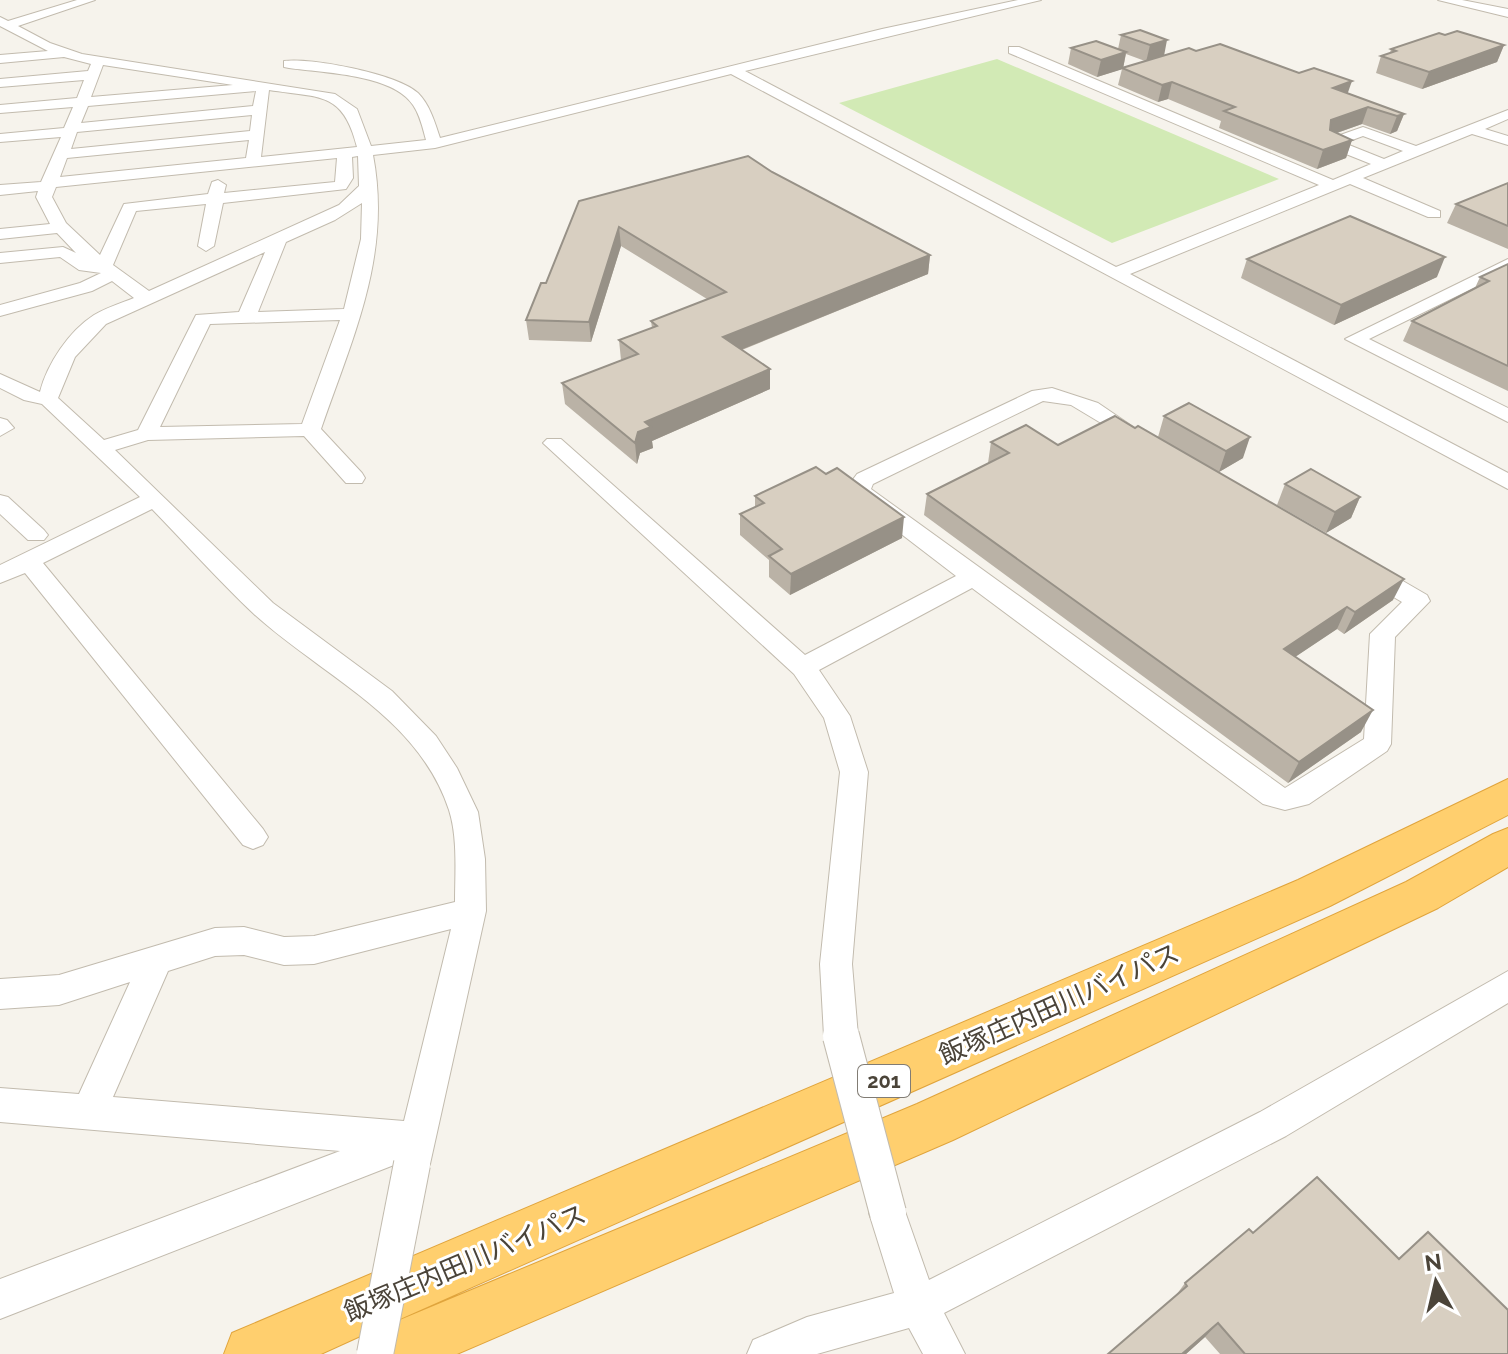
<svg xmlns="http://www.w3.org/2000/svg" width="1508" height="1354" viewBox="0 0 1508 1354" font-family="Raleway,'Noto Sans JP',sans-serif">
  <rect width="100%" height="100%" fill="#f6f3ec"/>
  <polygon fill="#d2eab5" points="997,59 1279,179 1112,243 839,103"/>
  <g fill="none" stroke-linecap="round" stroke-linejoin="round">
    <g stroke="#c2bbae" stroke-width="2">
      <g id="minor">
        <path d="M77 0H95L18 26 50 43 82 54 335 94 357 109 371 146 426 140C423 129 420 115 413 105 393 74 323 73 289 68L284 67V61C311 57 398 74 418 93 430 105 435 123 440 138L882 29 1018 0H1041L745 71 1116 267 1319 185 1009 53V47H1019L1333 180 1371 164 1326 146V140L1363 127 1416 146 1508 110V119L1485 129 1508 136V145L1472 134 1363 178 1440 211V217H1428L1350 184 1130 274 1508 473V489L731 74 435 148 373 155C392 255 353 336 321 429L362 473 365 478 362 483H346L304 436 148 440 115 450 273 603 392 691 436 736 457 768 478 812 485 859 486 911 430 1164 425 1177 412 1182 399 1177 394 1165 0 1319V1279L340 1151 0 1122V1088L79 1094 130 982 59 1005 0 1009V979L59 975 215 928 244 927 284 937 314 936 455 902C455 873 458 838 449 810 418 716 322 676 254 614 219 581 186 544 152 509L43 563 263 829 268 837 263 845 253 849 243 845 25 573 0 583V565L140 497 42 404 24 400 0 388V374L40 392C47 364 69 331 94 315 106 308 121 303 134 298L112 281 92 291 0 316V305L80 283 101 273 79 270 60 257 0 263V253L63 247 76 253 57 233 0 239V229L50 224 36 197 38 191 0 195V185L41 182 61 137 0 142V134L64 128 73 107 0 113V105L77 98 84 80 0 87V79L88 71 91 64 64 57 0 63V55L48 51 0 26V17L8 21ZM103 65 233 85 91 97ZM269 90C320 98 343 91 357 147L261 157ZM256 91 253 106 81 123 88 106ZM252 115 250 131 71 149 77 132ZM1363 136 1403 151 1384 159 1344 143ZM249 140 246 158 60 177 67 158ZM358 156 359 186 339 205 149 291 113 265 136 211 206 204 198 246 206 251 214 246 223 203 346 189 353 178 352 157ZM337 158 335 182 224 193 226 185 218 180 212 182 208 194 124 204 100 255 66 223 52 197 56 187ZM362 203 361 239 344 309 258 312 286 242 335 220ZM265 252 239 312 196 315 138 430 104 440 58 398 75 357 106 324ZM340 320 302 424 160 427 210 324ZM451 929 404 1121 113 1097 168 971 215 956 244 955 284 965 314 964Z"/>
        <polygon points="1438,0 1462,0 1508,9 1508,17"/>
        <polygon points="1508,259 1508,271 1369,339 1508,408 1508,422 1345,339"/>
        <polygon points="1052,388 1098,403 1148,437 1138,443 1131,441 1071,405 1043,401 873,484 871,489 1285,788 1364,739 1370,634 1402,602 1361,578 1357,572 1361,566 1377,566 1427,595 1430,601 1395,637 1391,744 1387,751 1309,804 1285,810 1263,804 972,588 819,670 850,716 868,772 852,964 858,1036 853,1047 841,1052 829,1047 824,1036 820,964 840,772 824,718 794,674 543,443 547,439 561,439 805,655 956,576 853,497 848,486 857,474 1032,391"/>
        <polygon points="0,418 7,420 14,428 0,436"/>
        <polygon points="0,495 8,497 44,530 48,535 44,540 28,540 0,514"/>
        <polygon points="1508,971 1508,1003 1286,1136 944,1313 965,1354 923,1354 909,1328 817,1354 747,1354 753,1340 807,1317 894,1293 869,1213 875,1200 888,1194 901,1200 929,1280 1260,1112"/>
      </g>
    </g>
    <g stroke="#e0a43c" stroke-width="2">
      <polygon id="highway" points="1508,779 1508,815 1330,906 371,1332 917,1104 1406,882 1493,834 1508,828 1508,867 1438,908 953,1140 457,1354 359,1354 367,1333 321,1354 224,1354 232,1333 1298,880"/>
    </g>
    <use href="#minor" fill="#fff" fill-rule="evenodd"/>
    <use href="#highway" fill="#ffcf6e" fill-rule="evenodd"/>
    <g stroke="#c2bbae" stroke-width="38" stroke-linecap="butt">
      <g id="minor-bridge">
        <polyline points="841,1036 888,1213"/>
        <polyline points="375,1354 412,1164"/>
      </g>
    </g>
    <use href="#minor-bridge" stroke="#fff" stroke-width="36"/>
  </g>
  <g fill="#bab2a6" fill-rule="evenodd">
    <path d="M1140 30 1164 56 1196 51 1348 93 1404 114 1397 131 1390 134 1362 124 1337 133 1352 140 1346 158 1317 169 1219 128 1221 121 1168 99 1158 102 1118 85 1122 69 1097 77 1068 64 1071 48 1118 49 1121 35ZM1126 54 1145 61 1123 68Z"/>
    <polygon points="1445,35 1504,45 1497,62 1422,89 1376,73 1381,56 1390,53 1391,49"/>
    <polygon points="772,172 930,255 928,274 742,350 770,369 770,389 652,441 653,448 640,453 637,464 565,404 562,383 621,360 619,340 652,328 651,321 707,299 621,246 591,342 529,340 526,320 546,283 579,201"/>
    <polygon points="1508,183 1508,249 1447,223 1456,204"/>
    <polygon points="1247,259 1437,277 1334,325 1241,278"/>
    <polygon points="1508,264 1508,391 1403,341 1412,321 1475,288 1480,277"/>
    <polygon points="1164,416 1243,458 1219,472 1393,600 1344,634 1337,629 1295,657 1361,732 1288,783 924,515 927,494 989,463 988,463 991,442 1058,445 1135,428 1158,437"/>
    <polygon points="1285,484 1360,497 1351,518 1326,533 1277,505"/>
    <polygon points="755,496 902,538 790,595 769,577 769,560 740,535 740,514 755,507"/>
    <polygon points="1428,1232 1508,1354 1220,1354 1205,1337 1186,1354 1108,1354 1174,1298 1185,1283 1253,1233 1398,1259"/>
  </g>
  <g fill="#979187">
    <polygon points="1167,40 1164,56 1146,62 1150,45"/>
    <polygon points="1504,45 1497,62 1422,89 1429,72"/>
    <polygon points="1126,52 1123,69 1097,77 1101,60"/>
    <polygon points="1352,81 1346,98 1333,88"/>
    <polygon points="1172,82 1168,99 1158,102 1162,85"/>
    <polygon points="1368,107 1362,124 1325,137 1331,120"/>
    <polygon points="1404,114 1397,131 1390,134 1397,116"/>
    <polygon points="1352,140 1346,158 1317,169 1323,150"/>
    <polygon points="619,227 621,246 591,342 589,322"/>
    <polygon points="930,255 928,274 723,357 723,337"/>
    <polygon points="1445,257 1437,277 1334,325 1341,305"/>
    <polygon points="770,369 770,389 652,441 653,448 640,453 637,464 635,443 638,432 645,422"/>
    <polygon points="1250,437 1243,458 1219,472 1226,451"/>
    <polygon points="1360,497 1351,518 1326,533 1335,512"/>
    <polygon points="904,517 902,538 790,595 791,574"/>
    <polygon points="1404,579 1393,600 1344,634 1355,612"/>
    <polygon points="1347,607 1337,629 1274,671 1284,649"/>
    <polygon points="1373,710 1361,732 1288,783 1299,762"/>
    <polygon points="1218,1323 1205,1337 1186,1354 1182,1354"/>
  </g>
  <g fill="#d8cfc1" stroke="#979187" stroke-width="2">
    <polygon points="1140,30 1167,40 1150,45 1121,35"/>
    <polygon points="1457,31 1504,45 1429,72 1381,56 1396,51 1391,49 1439,33 1445,35"/>
    <polygon points="1096,41 1126,52 1101,60 1071,48"/>
    <polygon points="1220,44 1299,73 1314,68 1352,81 1333,88 1404,114 1397,116 1368,107 1331,120 1330,130 1352,140 1323,150 1224,111 1235,107 1172,82 1162,85 1122,68 1189,48 1196,51"/>
    <polygon points="748,156 772,172 930,255 723,337 770,369 645,422 651,427 638,432 635,443 562,383 638,354 619,340 657,326 651,321 726,292 619,227 589,322 526,320 541,283 546,283 579,201"/>
    <polygon points="1508,183 1508,226 1456,204"/>
    <polygon points="1350,216 1445,257 1341,305 1247,259"/>
    <polygon points="1508,264 1508,366 1412,321 1489,281 1480,277"/>
    <polygon points="1189,403 1250,437 1226,451 1164,416"/>
    <polygon points="1115,416 1135,428 1138,426 1404,579 1355,612 1347,607 1284,649 1373,710 1299,762 927,494 1009,453 991,442 1026,425 1058,445"/>
    <polygon points="816,467 826,474 837,468 904,517 791,574 769,556 782,549 740,514 764,503 755,496"/>
    <polygon points="1311,469 1360,497 1335,512 1285,484"/>
    <polygon points="1317,1177 1399,1259 1428,1232 1508,1310 1508,1354 1245,1354 1218,1323 1182,1354 1108,1354 1187,1286 1185,1283 1249,1229 1253,1233"/>
  </g>
  <g text-anchor="middle" stroke-width="6" stroke-linejoin="round" paint-order="stroke">
    <rect fill="#fff" stroke="#817c74" stroke-width="2" x="858" y="1065" width="52" height="32" rx="6"/>
    <g font-size="20" font-weight="bold" fill="#4b4439">
      <text x="884" y="1088">201</text>
    </g>
    <g font-size="26" fill="#4b4439" stroke="#fff">
      <text transform="translate(1059 1004) rotate(-24)" y="9">飯塚庄内田川バイパス</text>
      <text transform="translate(465 1263) rotate(-23)" y="9">飯塚庄内田川バイパス</text>
    </g>
  </g>
  <g transform="translate(1436 1282) rotate(352)" stroke="#ffffff" stroke-width="6" paint-order="stroke">
  <path d="M0-6L14 30L0 20L-14 30Z" fill="#4b4439"/>
  <text y="-12" font-size="22" font-weight="bold" text-anchor="middle" fill="#4b4439">N</text>
  </g>
</svg>
